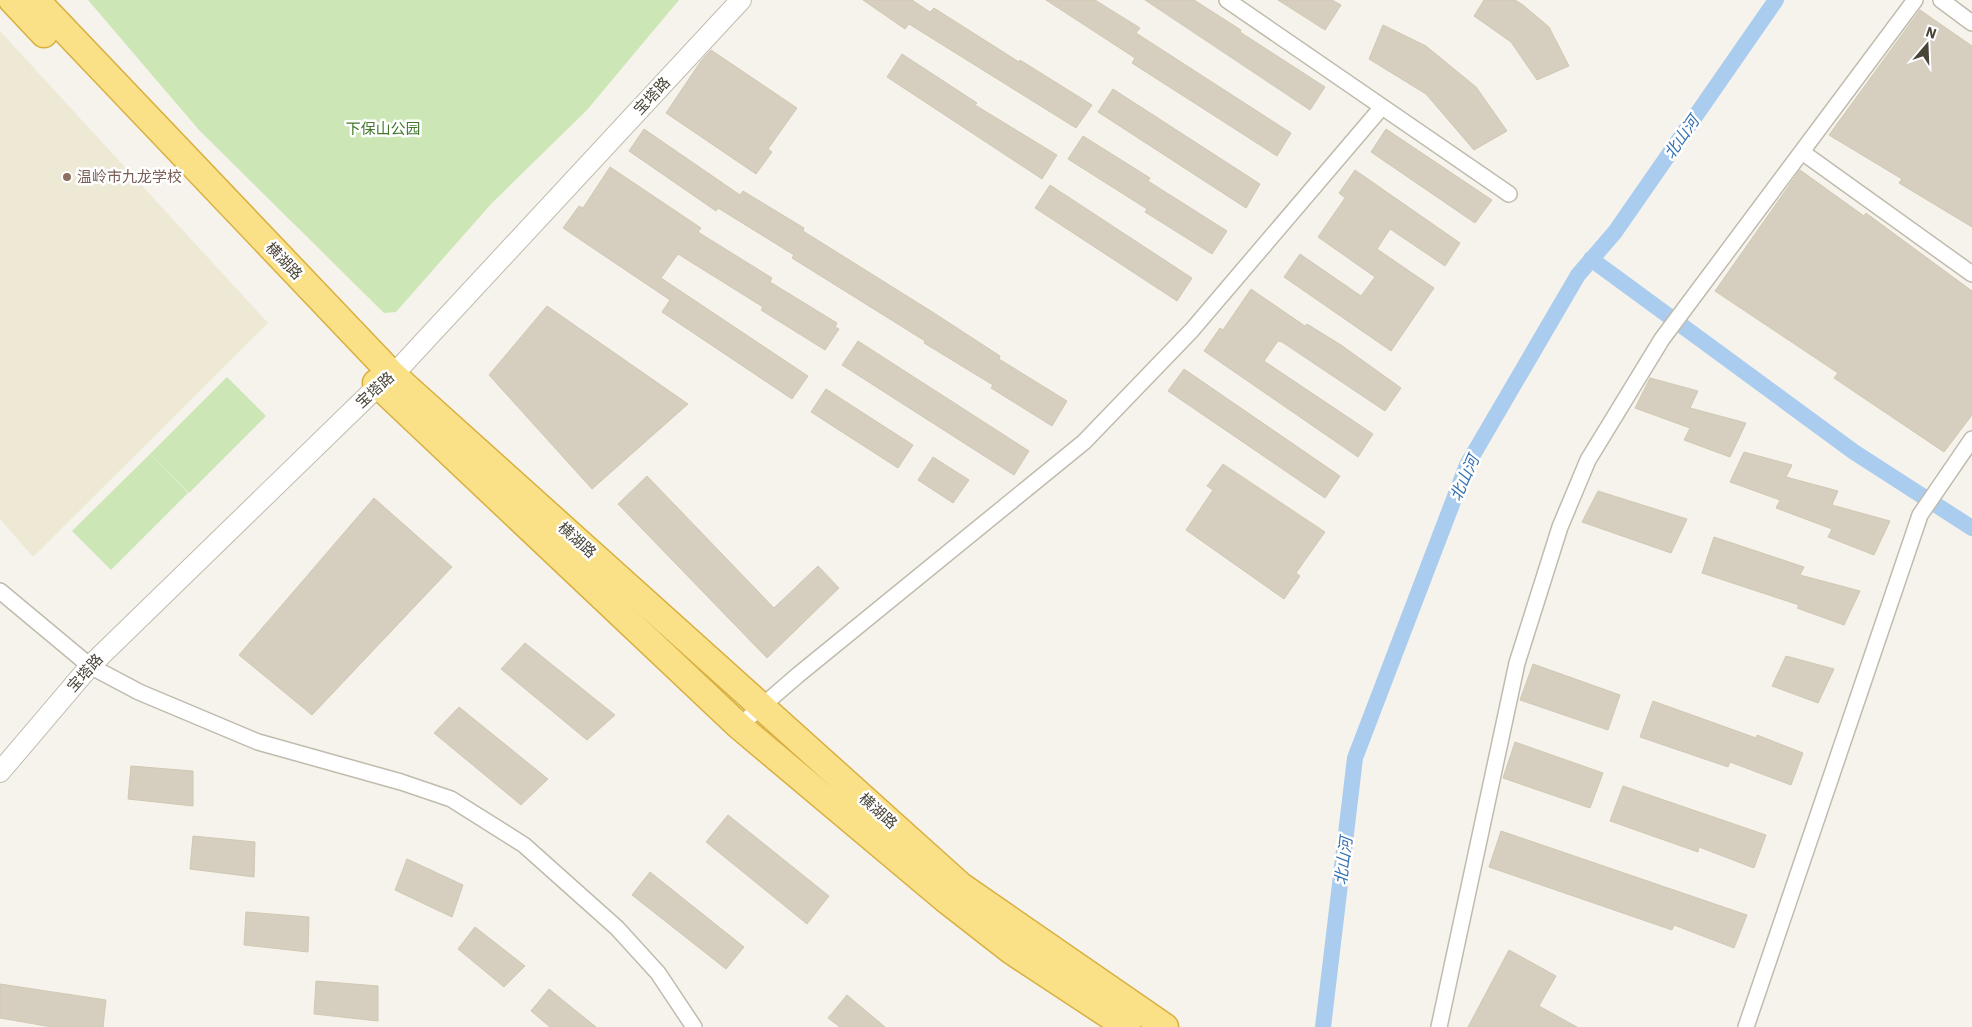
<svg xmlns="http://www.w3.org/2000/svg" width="1972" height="1027" viewBox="0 0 1972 1027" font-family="'IBM Plex Sans','Noto Sans SC',sans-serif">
  <rect width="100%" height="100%" fill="#f5f3eb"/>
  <polygon fill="#ede9d5" points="0,31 268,323 33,557 0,519"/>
  <g fill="#cce7b5">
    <polygon points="88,0 679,0 587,110 491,204 396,312 384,313 199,130"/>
    <polygon points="227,377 266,416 189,493 150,454"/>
    <polygon points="150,454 188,493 111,570 72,531"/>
  </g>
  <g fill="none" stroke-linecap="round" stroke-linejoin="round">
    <g stroke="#aaccef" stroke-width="16">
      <polyline points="1591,259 1854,452 1972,528"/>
      <polyline points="1323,1027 1355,758 1467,465 1578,275 1615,232 1776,0"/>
    </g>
  </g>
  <g fill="#d6cfc0" stroke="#d1c8b3">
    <polygon points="863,0 912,0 930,12 934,8 1019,62 1020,60 1092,105 1076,128 909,24 905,29"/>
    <polygon points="1046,0 1095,0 1140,28 1136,33 1291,133 1277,156 1132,63 1135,58"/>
    <polygon points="1145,0 1194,0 1241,30 1240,32 1325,87 1310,110"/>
    <polygon points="1278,0 1332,0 1341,5 1325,30"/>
    <polygon points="1484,0 1515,0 1523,5 1549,27 1569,66 1537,80 1511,42 1474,16"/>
    <polygon points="1920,10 1972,46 1972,227 1899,183 1902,179 1829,135"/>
    <polygon points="1383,25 1426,46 1476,87 1507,131 1474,150 1426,94 1369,59"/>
    <polygon points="711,50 797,108 768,149 772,152 756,174 666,113 701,61"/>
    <polygon points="902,54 977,103 975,105 1057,155 1042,179 887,77"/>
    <polygon points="1113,89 1260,184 1246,208 1098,112"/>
    <polygon points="644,129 740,195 743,191 804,228 803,231 934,313 1000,356 999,359 1067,401 1052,426 991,388 993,385 924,343 925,341 792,258 794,255 718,208 716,211 629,151"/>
    <polygon points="1386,129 1492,200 1475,223 1371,152"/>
    <polygon points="1083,136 1150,178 1148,181 1227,231 1212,254 1145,212 1147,209 1068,159"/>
    <polygon points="610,167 701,228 698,232 772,278 770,282 837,323 835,327 839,329 825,350 761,310 763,307 678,254 661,278 808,376 792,399 662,312 670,300 563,228 579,206 583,208"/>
    <polygon points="1355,170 1460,243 1445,266 1390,229 1377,249 1434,288 1391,351 1284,277 1300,254 1361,296 1375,277 1318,237 1345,198 1339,193"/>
    <polygon points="1800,170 1864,216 1866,213 1972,291 1972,415 1944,452 1834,378 1838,373 1715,291"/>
    <polygon points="1050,185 1192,278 1177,301 1035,208"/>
    <polygon points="1251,289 1305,326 1307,324 1341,345 1401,388 1385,411 1282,342 1278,341 1264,361 1373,434 1358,457 1204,351 1220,328 1223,330"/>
    <polygon points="547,306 688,404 592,489 489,375"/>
    <polygon points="858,341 1029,451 1014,475 842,365"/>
    <polygon points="1184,369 1340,476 1325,498 1168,391"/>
    <polygon points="1650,378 1698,391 1690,408 1746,423 1730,457 1684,440 1690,428 1635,408"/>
    <polygon points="826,389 913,445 898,468 811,412"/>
    <polygon points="1744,452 1792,465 1786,477 1838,491 1832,505 1890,521 1874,555 1828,537 1832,529 1776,508 1780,500 1730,482"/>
    <polygon points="933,457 969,480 953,503 918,480"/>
    <polygon points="1223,464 1325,532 1296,573 1300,576 1284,599 1186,530 1213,490 1207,486"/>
    <polygon points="647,476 774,608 818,566 839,588 767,658 618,504"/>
    <polygon points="1598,491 1687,519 1671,553 1582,522"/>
    <polygon points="374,498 452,567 312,715 239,655"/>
    <polygon points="1714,537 1804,567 1800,575 1860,591 1844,625 1797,608 1799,605 1702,573"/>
    <polygon points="525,643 615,715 587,740 501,669"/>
    <polygon points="1786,656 1834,669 1818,703 1772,686"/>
    <polygon points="1533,664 1620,695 1608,730 1520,700"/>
    <polygon points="1653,701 1756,738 1757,735 1803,753 1791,785 1730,762 1728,767 1640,737"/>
    <polygon points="459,707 548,779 521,805 434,733"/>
    <polygon points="1515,742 1603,773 1590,808 1503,778"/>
    <polygon points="131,766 193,771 193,806 128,799"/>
    <polygon points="1623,786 1766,835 1754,868 1699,847 1698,852 1610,821"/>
    <polygon points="728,815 829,896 807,924 706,842"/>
    <polygon points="1501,831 1747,915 1734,948 1674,925 1672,930 1489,867"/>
    <polygon points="193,836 255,842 254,877 190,869"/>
    <polygon points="407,859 463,885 452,917 395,890"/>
    <polygon points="650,872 744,947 726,969 632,895"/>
    <polygon points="246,912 309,917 308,952 244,945"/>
    <polygon points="475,927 525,966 504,987 458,949"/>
    <polygon points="1509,950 1556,976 1539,1006 1577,1027 1468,1027"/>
    <polygon points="316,981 378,986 378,1021 314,1014"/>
    <polygon points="0,984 106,1000 103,1027 52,1027 0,1018"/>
    <polygon points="549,989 596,1027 550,1027 531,1011"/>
    <polygon points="847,995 885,1027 840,1027 828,1018"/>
  </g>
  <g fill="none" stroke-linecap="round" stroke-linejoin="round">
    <g stroke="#c0bbad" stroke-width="18">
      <g id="minor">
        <polyline points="1227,0 1509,194"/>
        <polyline points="1941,0 1972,23"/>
        <polyline points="1802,152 1972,274"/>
        <polyline points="0,591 90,666 139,692 258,742 401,782 451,799 524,845 617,928 658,973 694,1027"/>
        <polyline points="739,726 798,675 1084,442 1192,330 1382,107"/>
        <polyline points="1439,1027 1517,663 1560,527 1588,460 1662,339 1915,0"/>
        <polyline points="1746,1027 1920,515 1972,439"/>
      </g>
    </g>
    <g stroke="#c0bbad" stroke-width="22">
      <polyline id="tertiary" points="0,772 90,666 378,386 393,375 741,0"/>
    </g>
    <g stroke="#d9af40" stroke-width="29">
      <g id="trunk">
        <polyline points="12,0 44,34"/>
        <polyline points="36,0 393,375 961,886 1165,1027"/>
        <polyline points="376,383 739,726 945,899 1013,952 1127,1027"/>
      </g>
    </g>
    <use href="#minor" stroke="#fff" stroke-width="15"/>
    <use href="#tertiary" stroke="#fff" stroke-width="20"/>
    <use href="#trunk" stroke="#fae087" stroke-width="26"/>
  </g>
  <circle fill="#8d6e63" stroke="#fff" stroke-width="2" cx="67" cy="177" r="5"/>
  <g text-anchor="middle" stroke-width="5" stroke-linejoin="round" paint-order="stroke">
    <g font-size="15" fill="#494438" stroke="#fff">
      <text transform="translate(652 96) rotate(-47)" y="5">宝塔路</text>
      <text transform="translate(284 261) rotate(46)" y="5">横湖路</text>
      <text transform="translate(375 390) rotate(-42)" y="5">宝塔路</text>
      <text transform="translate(577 540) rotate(42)" y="5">横湖路</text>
      <text transform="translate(85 673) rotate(-48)" y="5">宝塔路</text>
      <text transform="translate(878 811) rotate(42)" y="5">横湖路</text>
    </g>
    <g font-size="15" fill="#43792d" stroke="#fff">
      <text x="383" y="134">下保山公园</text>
    </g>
    <g font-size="15" fill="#785e54" stroke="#fff" text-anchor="start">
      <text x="77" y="182">温岭市九龙学校</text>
    </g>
    <g font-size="16" font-style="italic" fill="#3471b2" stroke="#fff">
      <text transform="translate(1681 137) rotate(-55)" y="6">北山河</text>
      <text transform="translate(1464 478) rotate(-66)" y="6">北山河</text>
      <text transform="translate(1343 861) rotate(-83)" y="6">北山河</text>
    </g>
  </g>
  <g transform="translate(1927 45) rotate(19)" stroke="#ffffff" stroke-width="4" paint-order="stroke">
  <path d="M0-4L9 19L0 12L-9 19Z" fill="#494438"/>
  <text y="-8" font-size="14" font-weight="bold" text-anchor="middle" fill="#494438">N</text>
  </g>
</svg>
